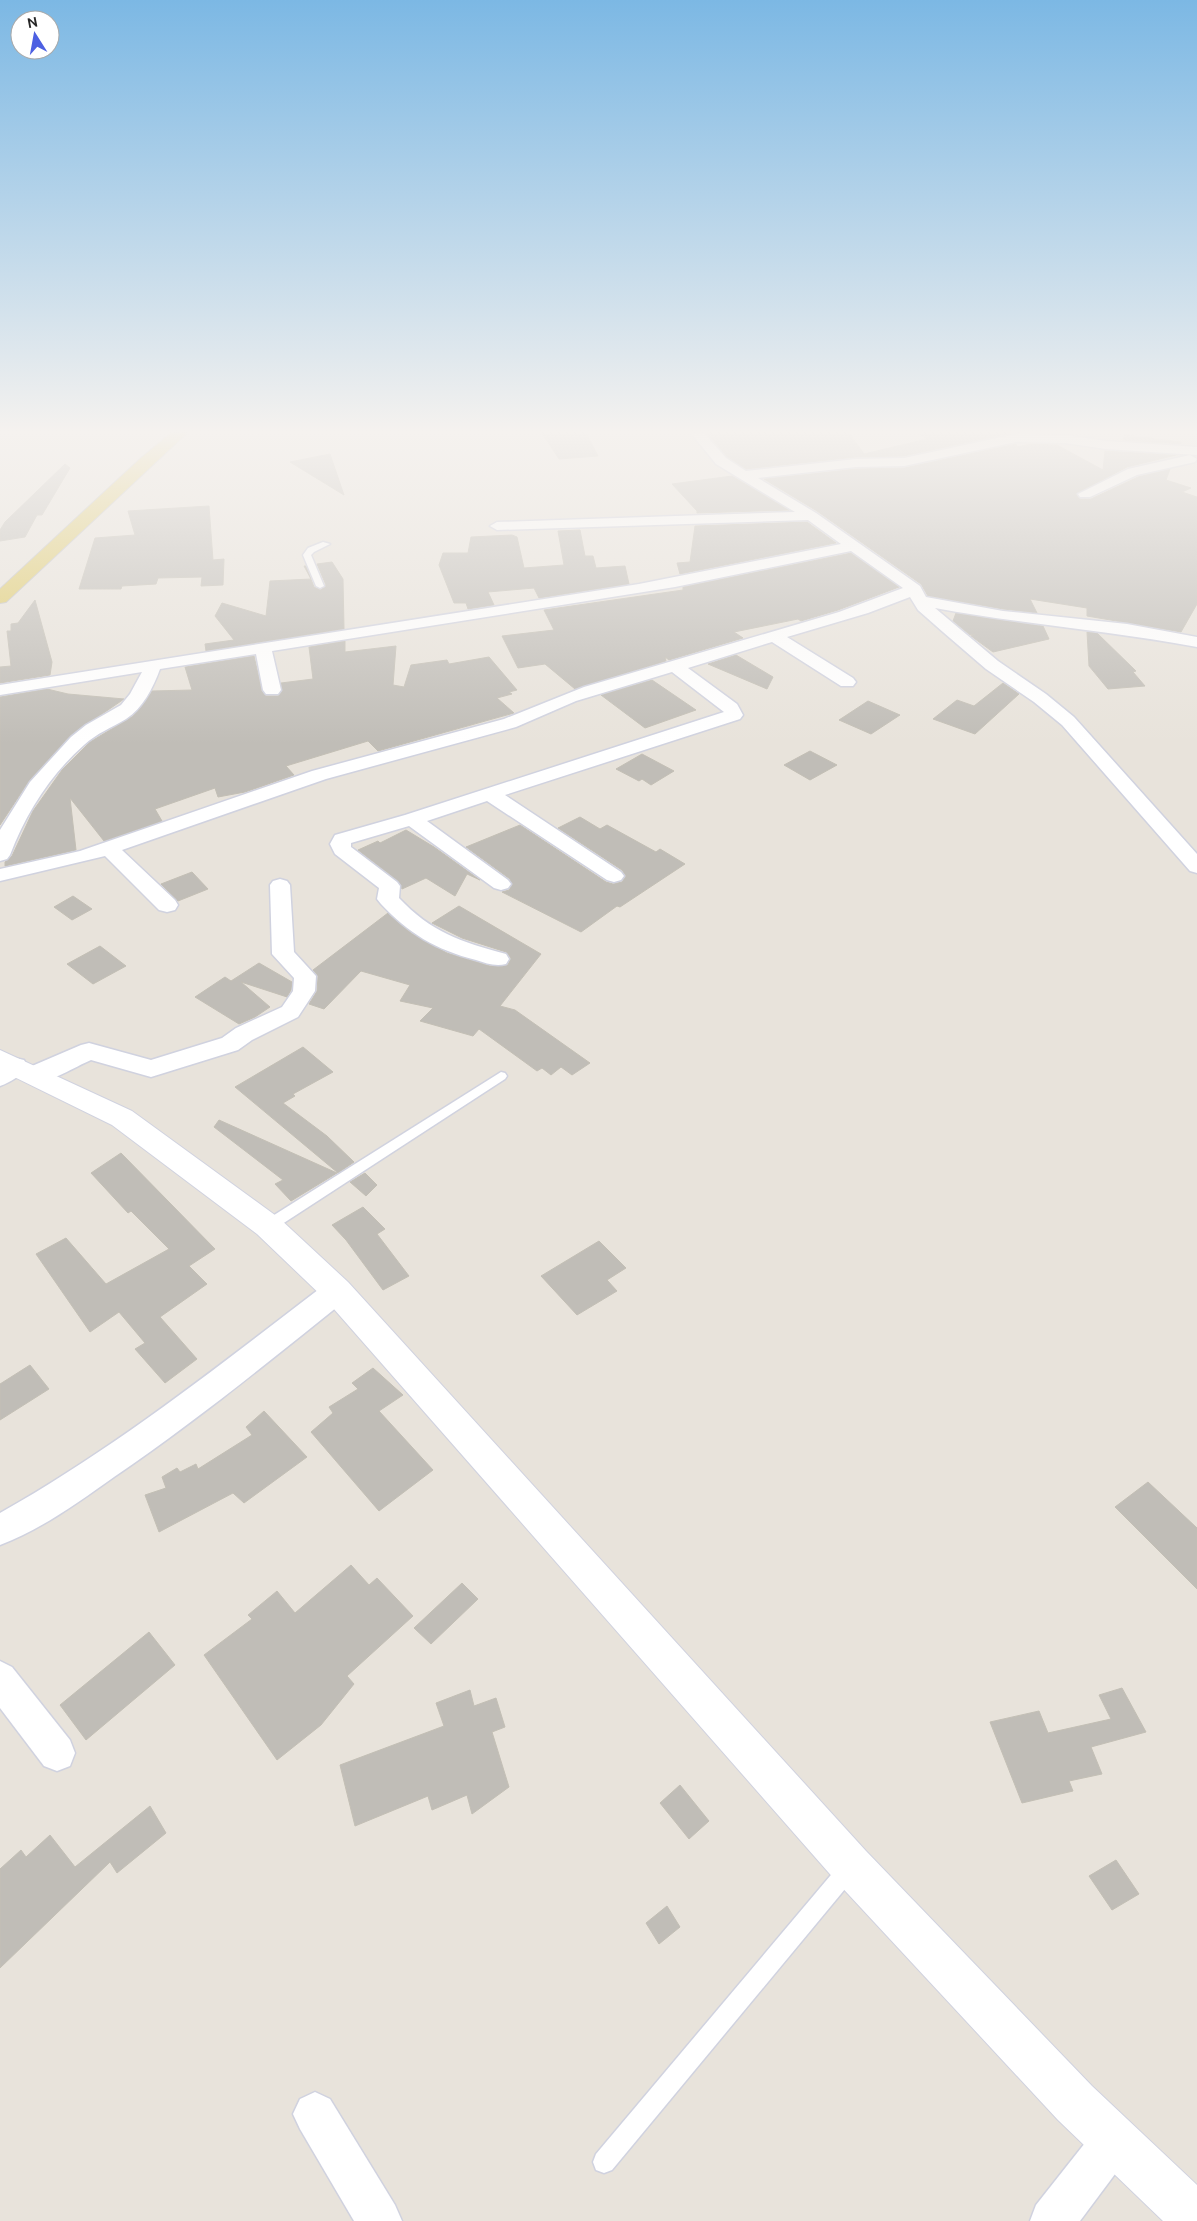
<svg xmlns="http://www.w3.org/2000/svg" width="1197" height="2221" viewBox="0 0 1197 2221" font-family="Ubuntu,sans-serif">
  <rect width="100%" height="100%" fill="#e8e3db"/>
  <g fill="#c0bdb7" stroke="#c3bfb5">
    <polygon points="542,433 586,433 598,456 559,459"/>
    <polygon points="707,433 849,433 864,454 927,439 918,433 1011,433 904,456 856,457 746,469 727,457"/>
    <polygon points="1125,435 1181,442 1180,444 1123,440"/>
    <polygon points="1016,444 1017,447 1032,444 1057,445 1103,470 1105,451 1176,455 1127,467 1076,494 1080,499 1091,499 1138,477 1170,469 1166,480 1191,488 1182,492 1197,497 1197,604 1181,632 1087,616 1087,608 1030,599 1037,613 1003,609 928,596 921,584 817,511 764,479 856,469 904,468"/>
    <polygon points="330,454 344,495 290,462"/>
    <polygon points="65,464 70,468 42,515 37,515 25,537 0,541 0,530 5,522"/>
    <polygon points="732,476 789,510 697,513 697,511 672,484"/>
    <polygon points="209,506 213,560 224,559 223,585 201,586 202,577 158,578 156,584 122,586 121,589 79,589 95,538 135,535 128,511"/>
    <polygon points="807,522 836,543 680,574 677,563 690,562 695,526"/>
    <polygon points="580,530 585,556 593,556 596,568 625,566 629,584 539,598 534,588 488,592 494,605 468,609 466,603 454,603 439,565 443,553 468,553 471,537 512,535 517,537 524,568 564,565 558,531"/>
    <polygon points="851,553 899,587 838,610 801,621 798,619 734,632 743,638 669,660 665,657 666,661 575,689 545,664 518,668 502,636 554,630 544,610 683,590 683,587"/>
    <polygon points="332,562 343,579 344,629 206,651 205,644 234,640 215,616 222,603 266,616 270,581 311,579 304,566 306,566 314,587 321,590 326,585 317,564"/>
    <polygon points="35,600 52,662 50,675 0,683 0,667 11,666 7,631 11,631 11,624 18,623"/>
    <polygon points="956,613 1043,626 1049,639 993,652 971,636 975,634 970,635 953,621"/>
    <polygon points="1087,632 1097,633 1136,671 1133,672 1145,686 1108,689 1089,666"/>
    <polygon points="345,641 345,652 396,646 393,685 404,687 411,665 447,660 449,664 489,657 517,690 509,692 512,694 497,698 514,713 378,751 368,741 286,766 294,775 245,792 218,797 215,788 155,809 162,821 104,841 70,798 76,850 5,866 5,862 12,856 33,811 62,770 90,742 133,716 152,691 192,690 185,667 254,656 262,691 266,696 278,696 282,691 281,683 313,679 309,647"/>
    <polygon points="736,655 773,677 767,689 708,664"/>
    <polygon points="652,680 696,710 645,728 601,695"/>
    <polygon points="1003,683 1019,694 975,734 933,719 957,700 974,706"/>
    <polygon points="47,689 68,694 124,699 70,736 29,781 0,825 0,697"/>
    <polygon points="868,701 900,715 871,734 839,720"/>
    <polygon points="810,751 837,765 810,780 784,765"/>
    <polygon points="642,754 674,771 651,785 642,779 639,781 616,769"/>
    <polygon points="580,817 600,829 607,825 656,852 660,849 685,864 620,907 617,906 581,932 502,892 509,890 512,885 510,879 466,847 520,825 606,882 613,884 622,882 626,876 622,870 558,828"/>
    <polygon points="406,830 434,847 480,880 467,874 455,896 426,878 402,889 398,881 358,850 378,841 380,843"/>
    <polygon points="192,872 208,889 178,901 161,884"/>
    <polygon points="73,896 92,909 72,920 54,907"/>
    <polygon points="459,906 541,954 500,1006 515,1010 590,1063 572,1075 561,1067 551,1075 542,1068 537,1071 479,1029 473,1036 420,1021 433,1008 400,1001 410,985 361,971 324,1009 309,1004 317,991 318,976 313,970 388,913 411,933 447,953 490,966 508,965 511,958 506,952 462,938 432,923"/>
    <polygon points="100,946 126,966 93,984 67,964"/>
    <polygon points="259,963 292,982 291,990 287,997 241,982 270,1007 255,1017 239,1024 195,997 225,977 231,981"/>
    <polygon points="303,1047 333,1072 293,1094 295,1096 283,1103 327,1136 354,1162 338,1173 235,1087"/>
    <polygon points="219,1120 337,1173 291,1201 275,1184 283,1180 214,1127"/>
    <polygon points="121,1153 215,1249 189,1266 207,1284 160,1317 197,1359 165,1383 135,1349 145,1343 119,1312 90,1332 36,1254 66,1238 106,1284 169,1249 131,1211 128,1213 91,1173"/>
    <polygon points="365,1173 377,1185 366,1196 350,1182"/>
    <polygon points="363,1207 385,1229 377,1234 409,1276 383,1290 346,1240 332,1225"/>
    <polygon points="599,1241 626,1268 607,1280 617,1291 577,1315 541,1276"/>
    <polygon points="30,1365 49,1389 0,1420 0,1384"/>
    <polygon points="373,1368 403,1395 379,1411 433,1470 379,1511 311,1432 333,1413 329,1407 358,1389 352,1383"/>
    <polygon points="264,1411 307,1457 244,1503 233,1493 159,1532 145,1495 166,1488 162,1477 177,1468 180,1472 196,1464 198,1469 252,1435 246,1427"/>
    <polygon points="1148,1482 1197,1528 1197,1589 1115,1507"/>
    <polygon points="351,1565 369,1585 377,1578 413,1616 347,1676 354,1684 321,1725 277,1760 204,1655 252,1619 248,1615 277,1591 295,1613"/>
    <polygon points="462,1583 478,1599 431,1644 414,1628"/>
    <polygon points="149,1632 175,1665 86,1740 60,1705"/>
    <polygon points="1122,1688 1146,1732 1091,1747 1102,1774 1069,1781 1073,1791 1022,1803 990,1722 1039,1711 1048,1733 1111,1719 1099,1695"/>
    <polygon points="470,1690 474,1706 496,1698 505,1727 492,1732 509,1787 472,1814 467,1795 432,1810 428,1796 355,1826 340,1765 444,1726 436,1703"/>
    <polygon points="680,1785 709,1821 689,1839 660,1803"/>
    <polygon points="150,1806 166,1833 117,1873 110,1862 0,1968 0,1869 21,1850 26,1857 50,1835 75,1867"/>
    <polygon points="1116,1860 1139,1894 1112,1910 1089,1876"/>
    <polygon points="667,1906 680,1927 659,1944 646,1923"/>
  </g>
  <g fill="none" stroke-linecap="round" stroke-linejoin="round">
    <g stroke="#d0d2df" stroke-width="3">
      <g id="service">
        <polygon points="323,542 330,544 314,552 311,555 324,586 320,588 316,586 303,555 308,548"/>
        <polygon points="501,1072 505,1073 507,1076 505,1079 273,1230 263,1230 261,1226 263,1222"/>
        <polygon points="848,1860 855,1863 858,1870 855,1877 612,2170 604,2173 596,2170 593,2162 596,2154 841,1863"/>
      </g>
    </g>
    <g stroke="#d0d2df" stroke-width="3">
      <g id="minor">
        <path d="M691 433H704L726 458 746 471 856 459 904 458 1016 434 1065 435 1106 441 1197 447V455L1106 449 1065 443 1016 442 904 466 856 467 758 478 816 513 920 586 926 597 1003 611 1127 624 1197 637V647C1110 631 1022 624 935 608L998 661 1046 694 1074 717 1197 854V873L1190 871 1062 725 1034 702 986 669 943 632 918 610 910 597 868 613 787 637 853 678 856 682 853 686H841L772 642 688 668 737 704 743 715 740 719 505 795 621 872 624 876 621 880 614 882 607 880 487 801 427 821 508 880 511 884 508 888 501 890 494 888 409 826 351 843V847L397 882 400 886 399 898C431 932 461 942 506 954L509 959 506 964C495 967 486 963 476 960 436 950 408 933 381 904L377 899 379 888 335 854 330 844 335 835 405 815 724 712 672 672 576 701 516 727 326 779 122 850 175 900 178 905 175 910 167 912 159 910 105 856 0 881V869L80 851 312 771 504 719 584 687 839 612 903 588 851 551 675 587 272 651 281 690 278 694H266L263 690 256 654 160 669C153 688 143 708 126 719 111 728 97 733 84 745 50 775 26 813 10 855L7 859 0 861V830L30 782 71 737 86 725 121 705 130 694 142 672 0 695V685L639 584 841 544 808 520 497 530 490 526 497 522 795 512 716 464Z"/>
        <polygon points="1190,455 1197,459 1195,462 1137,475 1090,497 1080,497 1078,494 1128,469"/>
        <path d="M280 879 287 881 290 885 294 952 316 976 315 991 298 1017 252 1040 238 1050 151 1077 91 1060C72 1068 45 1087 25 1081L22 1075 25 1069 81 1045 89 1043 151 1060 222 1038 236 1028 282 1007 293 991 294 978 272 954 270 885 273 881Z"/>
        <path d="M15 1058 24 1060 27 1066C21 1076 11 1082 0 1086V1065Z"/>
        <path d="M337 1280 347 1283 351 1291 347 1299C271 1360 195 1422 114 1477 79 1502 40 1530 0 1545V1513C117 1447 221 1364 327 1283Z"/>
        <polygon points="0,1661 12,1667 70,1740 75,1753 70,1766 57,1771 44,1766 0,1708"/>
        <polygon points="315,2092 330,2099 395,2205 402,2221 354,2221 300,2129 293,2114 300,2099"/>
        <polygon points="1115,2117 1130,2124 1137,2139 1130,2154 1080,2221 1030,2221 1036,2205 1100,2124"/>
      </g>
    </g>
    <g stroke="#d0d2df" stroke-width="2">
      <polygon id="tertiary" points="0,1050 132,1111 279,1218 348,1282 866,1851 1092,2086 1197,2185 1197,2221 1163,2221 1058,2120 836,1881 326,1300 257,1234 112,1125 0,1070"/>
    </g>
    <g stroke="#c3c3c3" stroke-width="2">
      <polygon id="primary" points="171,433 187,433 6,602 0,603 0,589 141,458"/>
    </g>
    <use href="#service" fill="#fff" fill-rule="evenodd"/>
    <use href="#minor" fill="#fff" fill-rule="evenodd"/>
    <use href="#tertiary" fill="#fff" fill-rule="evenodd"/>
    <use href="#primary" fill="#deca6a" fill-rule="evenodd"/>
  </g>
  <linearGradient id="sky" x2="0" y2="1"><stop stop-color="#7cb8e4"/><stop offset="0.58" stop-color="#f5f2ef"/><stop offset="1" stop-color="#f5f2ef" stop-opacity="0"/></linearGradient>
  <rect width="1197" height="744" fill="url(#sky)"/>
  <g transform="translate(35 35) rotate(349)"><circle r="24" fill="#ffffff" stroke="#a9a9a9"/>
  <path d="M0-4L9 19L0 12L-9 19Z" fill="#4d60e2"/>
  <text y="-8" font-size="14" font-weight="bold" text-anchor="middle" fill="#272727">N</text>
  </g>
</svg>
